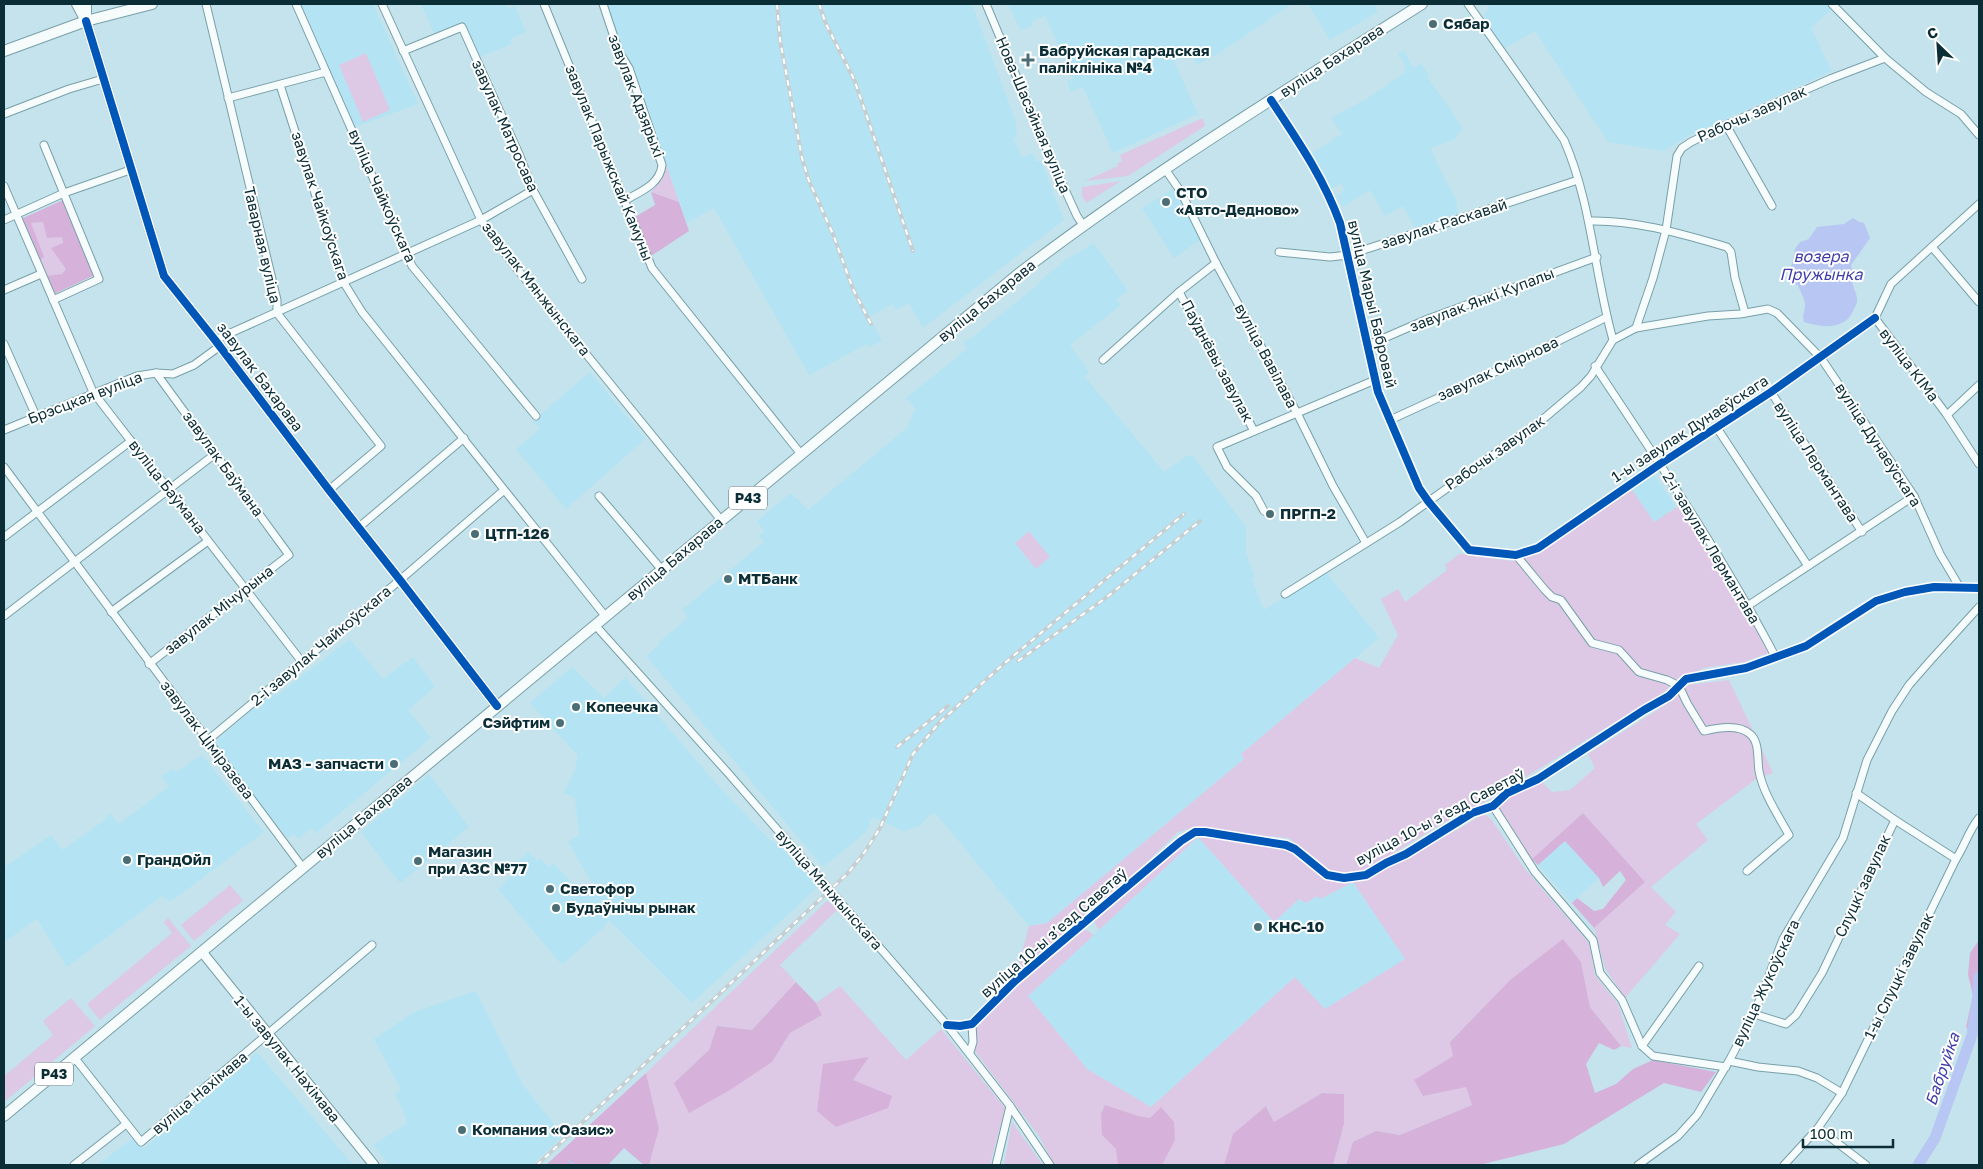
<svg xmlns="http://www.w3.org/2000/svg" width="1983" height="1169" viewBox="0 0 1983 1169" font-family="'Golos Text',sans-serif">
  <rect width="100%" height="100%" fill="#c4e3ec"/>
  <g fill="#b4e4f3">
    <polygon points="301,4 373,4 418,104 355,127"/>
    <polygon points="421,4 506,4 508,9 515,6 526,32 510,39 512,44 478,58 463,24 435,36"/>
    <polygon points="606,4 972,4 1016,122 1017,138 1014,140 1022,157 1033,153 1036,161 1041,161 1064,220 923,328 909,303 896,310 892,304 870,317 882,341 869,347 867,344 809,375 714,208 687,223 626,53 622,54"/>
    <polygon points="1008,4 1292,4 1224,50 1198,65 1191,53 1174,61 1198,114 1113,153 1083,87 1071,92 1067,81 1073,78 1045,16 1032,21 1033,25 1021,31"/>
    <polygon points="1308,4 1376,4 1375,6 1378,12 1330,40"/>
    <polygon points="1490,4 1828,4 1833,8 1811,28 1832,71 1690,135 1664,151 1608,142 1535,31 1503,49 1484,16"/>
    <polygon points="1404,50 1413,68 1421,63 1429,76 1428,78 1461,125 1462,129 1455,139 1431,148 1441,172 1456,199 1458,214 1415,228 1403,206 1385,216 1370,190 1343,207 1336,196 1345,190 1341,183 1331,189 1312,153 1342,134 1331,118 1371,96 1404,73 1406,66 1398,54"/>
    <polygon points="1173,189 1201,239 1174,258 1142,208"/>
    <polygon points="1094,243 1128,291 1117,299 1121,305 1070,345 1089,372 1084,376 1164,472 1187,456 1192,455 1246,527 1246,554 1255,577 1252,580 1264,610 1325,571 1379,638 1241,754 1244,759 1047,923 1029,926 936,814 931,814 919,826 904,831 872,817 866,832 823,867 646,656 660,644 659,642 688,618 682,610 764,542 759,536 764,531 757,521 791,493 795,498 797,498 808,510 908,427 913,412 916,409 906,398 967,349 963,343 967,339 969,340 1039,284 1042,279 1067,259"/>
    <polygon points="590,372 645,439 566,509 516,449 540,429 533,421"/>
    <polygon points="1653,473 1676,507 1654,523 1631,488"/>
    <polygon points="350,639 383,679 413,657 435,687 408,710 431,738 316,833 312,828 298,839 294,834 288,838 238,778 214,743 272,692 276,696"/>
    <polygon points="572,667 604,698 625,677 713,780 769,839 777,843 818,887 692,1003 609,920 603,928 562,965 498,889 520,867 516,863 528,852 537,861 540,858 549,867 553,863 585,896 597,886 590,880 568,842 579,835 575,798 564,793 574,772 578,756 530,703"/>
    <polygon points="202,755 264,832 170,902 162,896 67,967 37,919 4,942 4,862 6,866 51,835 62,850 102,822 110,813 118,824 169,787 162,776 172,769 176,772"/>
    <polygon points="429,774 469,827 400,883 361,832"/>
    <polygon points="1198,837 1274,922 1299,899 1317,896 1321,899 1353,882 1406,959 1325,1009 1295,977 1151,1107 1087,1069 1028,996"/>
    <polygon points="1565,841 1599,878 1572,903 1538,865"/>
    <polygon points="476,991 523,1085 560,1132 561,1138 532,1165 389,1165 373,1145 406,1124 407,1121 395,1094 401,1090 374,1039 414,1012"/>
    <polygon points="257,1052 353,1165 98,1165 134,1137 144,1149"/>
  </g>
  <g fill="#ddc9e5">
    <polygon points="366,53 390,110 363,122 339,65"/>
    <polygon points="1203,118 1205,126 1128,176 1085,181 1118,166 1118,163 1122,161 1120,155"/>
    <polygon points="666,164 679,202 651,192 659,183"/>
    <polygon points="1121,181 1086,203 1082,196 1082,187"/>
    <polygon points="43,222 62,236 66,268 62,274 46,276 39,261 31,223"/>
    <polygon points="1631,488 1654,522 1680,505 1745,609 1768,653 1744,662 1703,668 1480,805 1463,811 1364,871 1333,873 1289,838 1192,828 1178,832 1116,892 1016,974 1029,926 1047,923 1244,759 1241,754 1355,658 1379,668 1398,635 1381,599 1398,589 1405,602 1447,570 1445,565 1459,554 1511,561 1542,551"/>
    <polygon points="1029,531 1050,557 1036,569 1015,543"/>
    <polygon points="1729,680 1773,773 1756,779 1696,824 1708,840 1651,887 1676,912 1665,925 1680,934 1625,998 1605,968 1594,928 1645,882 1583,813 1532,859 1499,808 1510,795 1542,782 1552,792 1570,790 1595,768 1588,754 1664,706 1688,685"/>
    <path d="M1484 814 1491 819 1525 869 1589 943 1595 975 1618 1004 1632 1048 1621 1046 1590 1007 1581 962 1563 940 1510 980 1450 1042 1453 1056 1415 1080 1423 1096 1466 1086 1472 1105 1400 1135 1376 1131 1353 1142 1346 1165H1333L1344 1124V1094L1322 1093 1274 1122 1267 1106 1233 1134 1224 1165H1056L1053 1163 1039 1136 974 1050 975 1029 1016 984 1079 932 1087 930 1094 935 1028 996 1087 1069 1151 1107 1295 977 1325 1009 1405 959 1353 882 1320 899 1317 896 1306 903 1299 899 1274 922 1198 837 1099 930 1093 919 1187 840 1198 837C1228 840 1264 840 1292 853 1308 861 1321 881 1340 883 1367 885 1456 830 1484 814Z"/>
    <polygon points="230,885 243,900 194,941 181,925"/>
    <polygon points="827,901 838,909 780,965 796,982 752,1030 717,1026 709,1050 674,1083 772,1062 790,1033 821,1015 816,1003 840,986 906,1060 941,1029 1005,1108 990,1165 649,1165 659,1129 646,1073"/>
    <polygon points="168,918 191,946 100,1020 87,1004 172,933 164,922"/>
    <polygon points="71,998 95,1026 4,1102 4,1076 53,1035 43,1021"/>
    <polygon points="1012,1122 1043,1165 1004,1165"/>
  </g>
  <g fill="#d6b2db">
    <polygon points="651,192 679,202 689,231 651,256 635,217 655,205"/>
    <polygon points="63,200 95,275 54,294 46,276 62,274 66,269 51,248 63,243 62,237 47,238 43,222 31,223 44,257 39,261 21,219"/>
    <polygon points="1583,813 1645,882 1594,928 1572,903 1577,898 1594,911 1603,909 1626,880 1620,871 1603,887 1599,878 1565,841 1538,865 1532,859"/>
    <polygon points="1563,939 1581,962 1590,1007 1621,1046 1614,1050 1599,1043 1586,1064 1595,1093 1616,1084 1633,1069 1653,1060 1716,1072 1701,1092 1664,1083 1564,1144 1479,1165 1346,1165 1353,1142 1376,1131 1400,1135 1472,1105 1466,1087 1423,1096 1414,1080 1453,1056 1450,1042 1510,980"/>
    <polygon points="1979,940 1979,1032 1972,1035 1966,1027 1973,995 1968,975 1970,953"/>
    <polygon points="796,982 816,1003 822,1015 790,1033 772,1062 730,1090 689,1113 674,1083 709,1050 717,1026 752,1030"/>
    <polygon points="869,1057 853,1080 892,1096 888,1108 836,1127 817,1111 823,1064"/>
    <polygon points="646,1073 659,1129 649,1165 644,1165 624,1148 608,1165 546,1165"/>
    <polygon points="1322,1093 1344,1094 1344,1124 1333,1165 1224,1165 1233,1134 1266,1106 1274,1122"/>
    <polygon points="1105,1105 1138,1116 1150,1118 1161,1107 1174,1122 1175,1140 1162,1165 1118,1165 1116,1149 1102,1135 1101,1114"/>
  </g>
  <path fill="#b7c6f2" d="M1853 218 1859 222 1864 223 1870 238 1851 265C1852 271 1852 276 1852 281 1853 288 1857 293 1857 300 1858 303 1854 308 1853 311 1844 331 1820 327 1804 322 1802 313 1805 313 1805 305 1805 299 1800 291 1798 285L1793 284 1795 277 1791 268 1795 249 1800 242 1809 239 1817 227 1844 224Z"/>
  <g fill="none" stroke-linecap="round" stroke-linejoin="round">
    <g stroke="#b7c6f2" stroke-width="2">
      <polyline points="1972,1031 1979,1030"/>
      <polyline points="569,1161 574,1165"/>
    </g>
    <polyline stroke="#b7c6f2" stroke-width="11" points="1918,1165 1935,1138 1972,1035 1978,997 1979,977"/>
    <g stroke="#78a0a9" stroke-width="9">
      <g id="minor">
        <polyline points="206,4 277,300 277,313 381,446 329,490"/>
        <polyline points="296,4 412,266 536,416"/>
        <polyline points="382,4 481,220 513,264 721,520"/>
        <polyline points="544,4 652,268 801,454"/>
        <path d="M603 4 619 52 629 68 662 165C660 185 639 192 624 201"/>
        <polyline points="986,4 1051,159 1077,216 1083,225"/>
        <path d="M1468 4 1564 140C1592 204 1594 273 1613 340"/>
        <polyline points="1832,4 1885,58 1926,92 1961,114 1979,135"/>
        <polyline points="403,51 462,27 519,154 533,190 582,279"/>
        <polyline points="280,85 344,283 362,312 606,617"/>
        <polyline points="228,98 326,72"/>
        <path d="M1271 100C1298 141 1323 177 1340 223L1378 392 1419 488 1428 501 1469 550 1516 555 1538 548 1660 464 1771 392 1875 318"/>
        <polyline points="4,114 69,89 103,79"/>
        <polyline points="1726,125 1772,206"/>
        <polyline points="44,145 99,279 53,300"/>
        <polyline points="1165,169 1181,192 1216,263 1297,413 1333,486 1366,543"/>
        <polyline points="4,186 93,392 302,662"/>
        <polyline points="1979,204 1891,284 1875,318 1947,415 1979,464"/>
        <polyline points="4,220 64,193 130,170"/>
        <path d="M1590 221C1637 220 1682 234 1727 247L1731 252 1735 278 1745 313"/>
        <polyline points="1932,247 1979,302"/>
        <polyline points="1279,252 1330,257 1348,255 1578,180"/>
        <polyline points="4,290 41,274"/>
        <polyline points="1179,292 1254,431"/>
        <polyline points="1636,328 1708,316 1740,314 1768,309 1777,313 1821,358 1914,496 1940,554 1959,586"/>
        <polyline points="215,340 481,220 533,190"/>
        <polyline points="4,344 36,416"/>
        <polyline points="1368,345 1428,319 1597,257"/>
        <polyline points="1103,360 1179,292 1216,263"/>
        <path d="M1595 366C1658 461 1722 555 1775 656"/>
        <polyline points="1771,392 1862,532"/>
        <polyline points="1947,415 1979,385"/>
        <polyline points="1390,420 1499,370 1607,317"/>
        <polyline points="1717,428 1808,566"/>
        <polyline points="4,430 137,376 156,373 173,374 194,365 220,346"/>
        <polyline points="4,467 303,868"/>
        <polyline points="599,496 662,570"/>
        <polyline points="1264,511 1256,496 1227,467 1217,447 1375,380"/>
        <polyline points="358,528 464,438"/>
        <polyline points="4,537 131,441"/>
        <path d="M1516 555 1545 590 1552 597 1561 600 1592 643 1619 650 1639 672 1667 680 1679 686 1687 703 1704 731C1716 728 1739 724 1750 734 1760 742 1757 760 1759 771 1763 793 1778 815 1789 835L1747 871"/>
        <polyline points="1285,594 1400,522 1542,420 1581,387 1591,376 1613,340 1636,328 1653,278 1666,230 1677,156 1682,148 1691,142 1726,125 1830,79 1885,58"/>
        <polyline points="1749,605 1914,496"/>
        <polyline points="111,612 208,541"/>
        <polyline points="4,616 215,454"/>
        <polyline points="595,625 728,773 947,1025 1010,1106 1050,1165"/>
        <polyline points="149,664 289,555 156,373"/>
        <polyline points="207,741 400,580 503,491"/>
        <polyline points="1856,793 1895,820"/>
        <polyline points="1493,806 1535,872 1593,940 1600,973 1622,1000 1642,1046 1653,1056 1726,1067"/>
        <path d="M1754 1014 1786 1024 1796 1015 1822 973 1895 820 1956 859C1965 845 1969 830 1979 818"/>
        <polyline points="947,1025 960,1026 972,1024 1015,981 1181,841 1195,832 1205,832 1286,845 1295,849 1327,875 1344,878 1366,875 1386,863 1406,854 1472,813 1493,806 1507,793 1538,779 1644,710 1669,696 1686,679 1746,668 1806,646 1876,601 1905,592 1934,587 1979,588"/>
        <polyline points="1642,1046 1699,966"/>
        <polyline points="970,1052 973,1042 972,1024"/>
        <polyline points="74,1057 141,1142 372,945"/>
        <polyline points="1729,1061 1758,1067 1798,1071 1817,1078 1842,1093"/>
        <polyline points="1818,1128 1866,1165"/>
        <polyline points="74,1165 126,1124"/>
        <polyline points="996,1165 1010,1106"/>
        <polyline points="1638,1165 1678,1136 1697,1115 1729,1061 1754,1014 1783,939 1843,838 1867,760 1892,711 1909,685 1930,661 1979,607"/>
        <polyline points="1784,1165 1818,1128 1842,1093 1956,859"/>
      </g>
    </g>
    <g stroke="#78a0a9" stroke-width="11">
      <g id="tertiary">
        <polyline points="86,21 164,276 215,340 329,490 400,580 497,706"/>
        <polyline points="202,952 374,1165"/>
      </g>
    </g>
    <g stroke="#78a0a9" stroke-width="12">
      <g id="secondary">
        <polyline points="77,4 86,21"/>
        <polyline points="86,21 86,4"/>
        <polyline points="4,51 86,21 152,4"/>
      </g>
    </g>
    <g stroke="#78a0a9" stroke-width="12">
      <path id="primary" d="M4 1116 1017 275C1146 176 1285 91 1422 4"/>
    </g>
    <use href="#minor" stroke="#f6fbfc" stroke-width="7"/>
    <use href="#tertiary" stroke="#f6fbfc" stroke-width="9"/>
    <use href="#secondary" stroke="#f6fbfc" stroke-width="10"/>
    <use href="#primary" stroke="#f6fbfc" stroke-width="10"/>
    <g stroke="#c5cfd2" stroke-width="4">
      <g id="rail">
        <polyline points="777,4 780,40 802,158 809,181 833,234 853,289 871,324"/>
        <polyline points="819,4 826,24 854,79 913,251"/>
        <polyline points="1018,661 1107,597 1200,521"/>
        <polyline points="897,747 948,706"/>
        <polyline points="537,1165 847,874 864,853 880,828 913,754 939,723 1000,667 1184,514"/>
      </g>
    </g>
    <use href="#rail" stroke="#fff" stroke-width="2" stroke-dasharray="5.5" stroke-linecap="butt"/>
    <g stroke="#fff" stroke-width="11">
      <g id="cycleway">
        <polyline points="86,21 164,276 215,340 329,490 400,580 497,706"/>
        <path d="M1271 100C1298 141 1323 177 1340 223L1378 392 1419 488 1428 501 1469 550 1516 555 1538 548 1660 464 1771 392 1875 318"/>
        <polyline points="947,1025 960,1026 972,1024 1015,981 1181,841 1195,832 1205,832 1286,845 1295,849 1327,875 1344,878 1366,875 1386,863 1406,854 1472,813 1493,806 1507,793 1538,779 1644,710 1669,696 1686,679 1746,668 1806,646 1876,601 1905,592 1934,587 1979,588"/>
      </g>
    </g>
    <use href="#cycleway" stroke="#0057b8" stroke-width="8"/>
  </g>
  <g fill="#4b6d76" stroke="#fff" stroke-width="2">
    <circle cx="1433" cy="24" r="5"/>
    <path d="M1025.5 52.5h5v5h5v5h-5v5h-5v-5h-5v-5h5z"/>
    <circle cx="1166" cy="202" r="5"/>
    <circle cx="1270" cy="514" r="5"/>
    <circle cx="475" cy="534" r="5"/>
    <circle cx="728" cy="579" r="5"/>
    <circle cx="576" cy="707" r="5"/>
    <circle cx="560" cy="723" r="5"/>
    <circle cx="394" cy="764" r="5"/>
    <circle cx="127" cy="860" r="5"/>
    <circle cx="418" cy="861" r="5"/>
    <circle cx="550" cy="889" r="5"/>
    <circle cx="556" cy="908" r="5"/>
    <circle cx="1258" cy="927" r="5"/>
    <circle cx="462" cy="1130" r="5"/>
  </g>
  <g text-anchor="middle" stroke-width="4" stroke-linejoin="round" paint-order="stroke">
    <g fill="#fff" stroke="#546c72" stroke-width="1">
      <rect x="729" y="486.5" width="38" height="23" rx="4"/>
      <rect x="35" y="1062.5" width="38" height="23" rx="4"/>
    </g>
    <g font-size="14" font-weight="bold" fill="#0a2d36">
      <text x="748" y="503">Р43</text>
      <text x="54" y="1079">Р43</text>
    </g>
    <g font-size="15" font-weight="bold" fill="#0a2d36" stroke="#fff" text-anchor="start">
      <text x="1443" y="29">Сябар</text>
      <text x="1039" y="56">Бабруйская гарадская<tspan x="1039" dy="17">паліклініка №4</tspan></text>
      <text x="1176" y="198">СТО<tspan x="1176" dy="17">«Авто-Дедново»</tspan></text>
      <text x="1280" y="519">ПРГП-2</text>
      <text x="485" y="539">ЦТП-126</text>
      <text x="738" y="584">МТБанк</text>
      <text x="586" y="712">Копеечка</text>
      <text x="550" y="728" text-anchor="end">Сэйфтим</text>
      <text x="384" y="769" text-anchor="end">МАЗ - запчасти</text>
      <text x="428" y="857">Магазин<tspan x="428" dy="17">при АЗС №77</tspan></text>
      <text x="137" y="865">ГрандОйл</text>
      <text x="560" y="894">Светофор</text>
      <text x="566" y="913">Будаўнічы рынак</text>
      <text x="1268" y="932">КНС-10</text>
      <text x="472" y="1135">Компания «Оазис»</text>
    </g>
    <g font-size="15" fill="#0a2d36" stroke="#fff">
      <text transform="translate(1332 61) rotate(-33)" y="5">вуліца Бахарава</text>
      <text transform="translate(636 96) rotate(69)" y="5">завулак Адзярыхі</text>
      <text transform="translate(1752 114) rotate(-24)" y="5">Рабочы завулак</text>
      <text transform="translate(1033 115) rotate(67)" y="5">Нова-Шасэйная вуліца</text>
      <text transform="translate(505 126) rotate(66)" y="5">завулак Матросава</text>
      <text transform="translate(609 163) rotate(68)" y="5">завулак Парыжскай Камуны</text>
      <text transform="translate(382 196) rotate(66)" y="5">вуліца Чайкоўскага</text>
      <text transform="translate(320 206) rotate(72)" y="5">завулак Чайкоўскага</text>
      <text transform="translate(1444 224) rotate(-18)" y="5">завулак Раскавай</text>
      <text transform="translate(262 245) rotate(77)" y="5">Таварная вуліца</text>
      <text transform="translate(536 289) rotate(52)" y="5">завулак Мянжынскага</text>
      <text transform="translate(1482 300) rotate(-21)" y="5">завулак Янкі Купалы</text>
      <text transform="translate(987 301) rotate(-39)" y="5">вуліца Бахарава</text>
      <text transform="translate(1372 304) rotate(77)" y="5">вуліца Марыі Бабровай</text>
      <text transform="translate(1266 356) rotate(62)" y="5">вуліца Вавілава</text>
      <text transform="translate(1217 361) rotate(62)" y="5">Паўднёвы завулак</text>
      <text transform="translate(1909 365) rotate(53)" y="5">вуліца КІМа</text>
      <text transform="translate(1498 369) rotate(-25)" y="5">завулак Смірнова</text>
      <text transform="translate(260 377) rotate(53)" y="5">завулак Бахарава</text>
      <text transform="translate(85 398) rotate(-21)" y="5">Брэсцкая вуліца</text>
      <text transform="translate(1690 429) rotate(-33)" y="5">1-ы завулак Дунаеўскага</text>
      <text transform="translate(1878 445) rotate(57)" y="5">вуліца Дунаеўскага</text>
      <text transform="translate(1495 453) rotate(-35)" y="5">Рабочы завулак</text>
      <text transform="translate(1816 462) rotate(57)" y="5">вуліца Лермантава</text>
      <text transform="translate(223 464) rotate(54)" y="5">завулак Баўмана</text>
      <text transform="translate(167 487) rotate(52)" y="5">вуліца Баўмана</text>
      <text transform="translate(1711 548) rotate(59)" y="5">2-і завулак Лермантава</text>
      <text transform="translate(675 559) rotate(-40)" y="5">вуліца Бахарава</text>
      <text transform="translate(219 610) rotate(-38)" y="5">завулак Мічурына</text>
      <text transform="translate(321 646) rotate(-40)" y="5">2-і завулак Чайкоўскага</text>
      <text transform="translate(207 740) rotate(53)" y="5">завулак Ціміразева</text>
      <text transform="translate(364 817) rotate(-40)" y="5">вуліца Бахарава</text>
      <text transform="translate(1440 817) rotate(-28)" y="5">вуліца 10-ы зʼезд Саветаў</text>
      <text transform="translate(1863 886) rotate(-65)" y="5">Слуцкі завулак</text>
      <text transform="translate(829 890) rotate(49)" y="5">вуліца Мянжынскага</text>
      <text transform="translate(1054 933) rotate(-41)" y="5">вуліца 10-ы зʼезд Саветаў</text>
      <text transform="translate(1899 976) rotate(-64)" y="5">1-ы Слуцкі завулак</text>
      <text transform="translate(1766 983) rotate(-65)" y="5">вуліца Жукоўскага</text>
      <text transform="translate(287 1059) rotate(51)" y="5">1-ы завулак Нахімава</text>
      <text transform="translate(200 1093) rotate(-40)" y="5">вуліца Нахімава</text>
    </g>
    <g font-size="16" font-style="italic" fill="#3f3eaa" stroke="#fff">
      <text x="1821" y="262">возера<tspan x="1821" dy="18">Пружынка</tspan></text>
      <text transform="translate(1942 1069) rotate(-71)" y="6">Бабруйка</text>
    </g>
  </g>
  <rect width="1983" height="1169" fill="none" stroke="#0a2d36" stroke-width="10"/>
  <g transform="translate(1938 45) rotate(335)" stroke="#ffffff" stroke-width="4" paint-order="stroke">
  <path d="M0-4L9 19L0 12L-9 19Z" fill="#0a2d36"/>
  <text y="-8" font-size="14" font-weight="bold" text-anchor="middle" fill="#0a2d36">С</text>
  </g>
  <path d="M1803 1139v8h90v-8" fill="none" stroke="#0a2d36" stroke-width="2.5"/>
  <text x="1810" y="1139" font-size="15" fill="#0a2d36" stroke="#ffffff" stroke-width="4" paint-order="stroke">100 m</text>
</svg>
